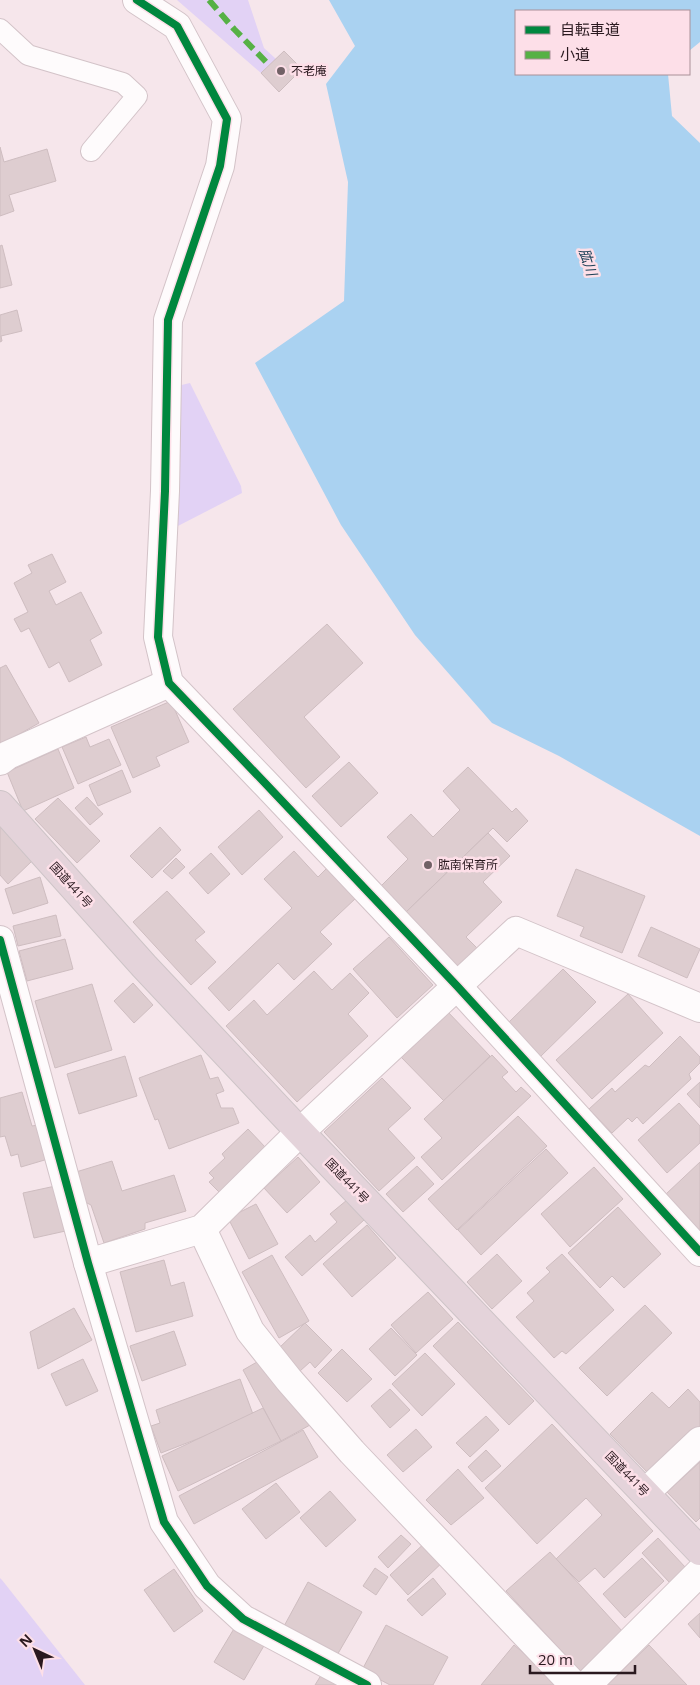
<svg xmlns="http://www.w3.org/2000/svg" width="700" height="1685" viewBox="0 0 700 1685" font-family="'Open Sans','Noto Sans JP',sans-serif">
  <rect width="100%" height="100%" fill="#f6e6eb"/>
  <g fill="#e2d2f5">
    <polygon points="177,0 248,0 264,48 276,59 261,73"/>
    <polygon points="190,383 241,486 242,493 176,527 177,539 172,569 173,387"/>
    <polygon points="0,1578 2,1580 85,1685 0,1685"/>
  </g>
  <polygon fill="#aad2f1" points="329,0 700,0 700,42 689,51 689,11 516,11 516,74 668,74 672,116 700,143 700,836 559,756 492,723 415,635 341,525 255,363 344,301 348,182 326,84 355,46"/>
  <g fill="#decdd0" stroke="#cebdc0">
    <polygon points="284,51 302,69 279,92 261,73"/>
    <polygon points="0,147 4,162 47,149 56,181 9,195 14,211 0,216"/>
    <polygon points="2,245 12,285 0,288 0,246"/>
    <polygon points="17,310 22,331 1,336 2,341 0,342 0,315"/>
    <polygon points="52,554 66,582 49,591 56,605 81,592 102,633 90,640 102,665 69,682 59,662 49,668 29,628 21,632 14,619 28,612 14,583 32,573 28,565"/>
    <polygon points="327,624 363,663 304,717 340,757 306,788 233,709"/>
    <polygon points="6,665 39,723 0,745 0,668"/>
    <polygon points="171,701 189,742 156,757 160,766 133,778 111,727"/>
    <polygon points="86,737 90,747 109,739 121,765 78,784 62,747"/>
    <polygon points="58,749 74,788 23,811 7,772"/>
    <polygon points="349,762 378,793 341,827 312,796"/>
    <polygon points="468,767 512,812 516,808 528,821 507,842 493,828 404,914 379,888 408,859 387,837 411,814 433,837 460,810 443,791"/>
    <polygon points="122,770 131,792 98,806 89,785"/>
    <polygon points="87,797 103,814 90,825 75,808"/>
    <polygon points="58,798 100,841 77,863 35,819"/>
    <polygon points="259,810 283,837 242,875 218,847"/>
    <polygon points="0,826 32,861 8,884 0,875"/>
    <polygon points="160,827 181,850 152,878 130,856"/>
    <polygon points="488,833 510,856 483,882 502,902 466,937 477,948 457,967 404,914"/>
    <polygon points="294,851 318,877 327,868 356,898 320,932 332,944 294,980 278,963 229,1011 208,988 292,908 264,879"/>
    <polygon points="211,853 230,874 208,894 189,873"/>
    <polygon points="176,858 185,867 172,879 163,871"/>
    <polygon points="576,869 645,896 622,953 580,936 584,927 557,916"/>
    <polygon points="40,877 48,903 13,914 5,889"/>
    <polygon points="167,891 205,932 195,940 216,962 191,985 133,922"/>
    <polygon points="56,915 61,936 18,946 13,926"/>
    <polygon points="651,927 700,949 687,978 638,956"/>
    <polygon points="389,937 433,985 397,1018 353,969"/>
    <polygon points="65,939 73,969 27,981 19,951"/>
    <polygon points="563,969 596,1002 539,1058 507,1024"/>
    <polygon points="314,971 332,990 350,973 369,993 348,1014 368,1036 297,1102 226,1026 254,1000 267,1015"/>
    <polygon points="133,983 153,1005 134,1023 114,1001"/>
    <polygon points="92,984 112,1050 55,1068 35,1001"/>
    <polygon points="628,994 663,1033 592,1099 556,1060"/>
    <polygon points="447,1011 490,1056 444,1101 401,1057"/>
    <polygon points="680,1036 700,1057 700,1063 689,1074 691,1079 643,1124 637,1117 632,1122 628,1118 612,1133 589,1109 612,1088 615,1092 645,1065 649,1067"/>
    <polygon points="201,1055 210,1079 218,1077 224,1091 216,1094 221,1108 233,1108 239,1123 169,1149 158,1119 155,1120 139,1078"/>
    <polygon points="492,1055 508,1072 502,1077 516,1092 521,1087 531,1096 442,1180 421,1157 442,1138 424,1119"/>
    <polygon points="125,1056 137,1096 79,1114 67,1074"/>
    <polygon points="382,1078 411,1108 388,1129 415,1158 379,1191 324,1132"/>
    <polygon points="700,1082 700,1108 687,1094"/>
    <polygon points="22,1092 32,1126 38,1125 48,1159 21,1167 18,1154 11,1156 5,1136 0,1137 0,1098"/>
    <polygon points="679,1103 700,1126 700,1143 667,1173 638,1140"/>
    <polygon points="518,1116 547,1146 457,1230 428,1199"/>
    <polygon points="248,1129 266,1148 219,1192 209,1182 214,1178 209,1173 225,1158 222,1154"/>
    <polygon points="546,1149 568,1173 481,1255 458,1230"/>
    <polygon points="298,1157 320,1182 287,1213 264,1188"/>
    <polygon points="112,1161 122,1191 174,1175 186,1211 145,1223 145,1229 104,1243 91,1205 85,1202 76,1172"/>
    <polygon points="700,1162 700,1231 666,1194"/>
    <polygon points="417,1166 434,1184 403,1212 386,1194"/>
    <polygon points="594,1167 623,1199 570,1247 541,1214"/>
    <polygon points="60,1185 70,1230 34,1238 23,1193"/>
    <polygon points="347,1200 364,1220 302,1276 285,1257 310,1235 315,1242 337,1222 330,1214"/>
    <polygon points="256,1204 278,1244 249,1259 228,1218"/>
    <polygon points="618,1207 661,1254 624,1288 612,1276 600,1288 568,1253"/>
    <polygon points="367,1225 396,1258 352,1297 323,1264"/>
    <polygon points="497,1254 522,1281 492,1309 467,1282"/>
    <polygon points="562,1254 614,1310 566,1354 562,1351 554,1358 516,1317 534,1301 527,1293 550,1272 546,1268"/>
    <polygon points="272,1255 309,1321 279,1338 242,1272"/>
    <polygon points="164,1260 171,1286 184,1282 193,1316 136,1332 120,1272"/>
    <polygon points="428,1292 453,1319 416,1353 391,1325"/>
    <polygon points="645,1305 672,1333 607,1396 579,1368"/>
    <polygon points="74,1308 92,1340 38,1369 30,1332"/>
    <polygon points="458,1322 534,1401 509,1425 433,1346"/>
    <polygon points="305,1323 332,1350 315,1368 310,1362 300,1371 278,1349"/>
    <polygon points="391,1328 417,1355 395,1376 369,1349"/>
    <polygon points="174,1331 186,1365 142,1381 130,1346"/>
    <polygon points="342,1349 372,1379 347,1402 318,1373"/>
    <polygon points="425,1353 455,1384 422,1416 392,1384"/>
    <polygon points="271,1354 310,1425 281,1441 243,1370"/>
    <polygon points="83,1359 98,1391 66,1406 51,1374"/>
    <polygon points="240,1379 254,1417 161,1453 151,1426 160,1423 156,1410"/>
    <polygon points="390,1389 410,1410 390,1428 371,1406"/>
    <polygon points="688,1389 700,1402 700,1426 650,1475 610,1434 652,1392 669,1408"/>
    <polygon points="263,1408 281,1441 178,1491 162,1456"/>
    <polygon points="486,1416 499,1430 470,1457 456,1443"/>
    <polygon points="552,1424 653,1531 604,1578 595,1568 579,1582 556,1559 602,1515 586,1498 537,1544 485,1488"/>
    <polygon points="416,1429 432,1447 403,1472 387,1455"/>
    <polygon points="303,1430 318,1457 194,1524 179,1496"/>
    <polygon points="486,1450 501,1466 482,1482 468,1467"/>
    <polygon points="700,1462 700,1518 696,1522 667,1492"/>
    <polygon points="458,1469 484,1498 451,1525 426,1500"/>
    <polygon points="276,1483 300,1512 266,1539 242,1509"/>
    <polygon points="330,1491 356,1520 326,1547 300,1518"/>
    <polygon points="401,1535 411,1544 388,1568 378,1557"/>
    <polygon points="658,1538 686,1568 670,1583 642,1553"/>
    <polygon points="428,1540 446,1559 408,1595 390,1575"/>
    <polygon points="550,1552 623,1632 580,1671 506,1591"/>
    <polygon points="642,1558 664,1581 625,1618 603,1594"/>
    <polygon points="375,1568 388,1577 376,1595 363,1586"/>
    <polygon points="174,1569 203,1611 174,1632 144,1590"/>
    <polygon points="433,1578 446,1594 422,1616 407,1600"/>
    <polygon points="308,1582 362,1612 336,1657 283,1628"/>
    <polygon points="700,1613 700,1638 688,1624"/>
    <polygon points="386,1625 448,1657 433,1685 390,1685 362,1670"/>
    <polygon points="235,1627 265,1644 244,1680 214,1662"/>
    <polygon points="514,1645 562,1685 481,1685"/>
    <polygon points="649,1645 687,1685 607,1685"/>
    <polygon points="323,1672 344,1685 315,1685"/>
  </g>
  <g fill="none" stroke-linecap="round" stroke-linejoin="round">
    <g stroke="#d3c3c8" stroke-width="22">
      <polyline id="lane" points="0,29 28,55 123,83 137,96 91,151"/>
    </g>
    <g stroke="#d3c3c8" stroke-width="30">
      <g id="street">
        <polyline points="137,0 177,26 227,119 220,166 168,320 165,491 158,637 169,683 264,782 457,986 700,1252"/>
        <polyline points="0,761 8,755 169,683"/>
        <polyline points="0,940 88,1263 164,1522 207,1586 243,1619 367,1685"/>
        <polyline points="202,1229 250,1331 289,1380 352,1452 574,1685"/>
        <polyline points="88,1263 202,1229 300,1132 516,931 700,1008"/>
        <polyline points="645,1493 700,1441"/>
        <polyline points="587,1685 700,1572"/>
      </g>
    </g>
    <g stroke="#cdc4c7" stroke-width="30">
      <polyline id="highway" points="0,805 144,966 300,1132 700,1551"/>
    </g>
    <use href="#lane" stroke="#fefbfc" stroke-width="20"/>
    <use href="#street" stroke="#fefbfc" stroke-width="28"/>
    <use href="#highway" stroke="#e4d3da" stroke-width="28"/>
    <polyline stroke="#56b145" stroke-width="6" stroke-dasharray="12 6" stroke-linecap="butt" points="209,0 234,29 269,65"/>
    <g stroke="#fddfe8" stroke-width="11">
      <g id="cycleway">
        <polyline points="137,0 177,26 227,119 220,166 168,320 165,491 158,637 169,683 264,782 457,986 700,1252"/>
        <polyline points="0,940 88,1263 164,1522 207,1586 243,1619 367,1685"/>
      </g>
    </g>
    <use href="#cycleway" stroke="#00873e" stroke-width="8"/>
  </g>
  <g fill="#716166" stroke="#fddfe8" stroke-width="2">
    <circle cx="281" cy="71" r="5"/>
    <circle cx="428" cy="865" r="5"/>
  </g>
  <g text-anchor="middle" stroke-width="5" stroke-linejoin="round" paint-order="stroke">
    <g font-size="12" fill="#2a191f" stroke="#fddfe8" text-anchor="start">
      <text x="291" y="75">不老庵</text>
      <text x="438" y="869">肱南保育所</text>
    </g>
    <g font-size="12" fill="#2a191f" stroke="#fddfe8">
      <text transform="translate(71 885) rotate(48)" y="4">国道441号</text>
      <text transform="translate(347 1181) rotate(46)" y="4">国道441号</text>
      <text transform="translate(627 1474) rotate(46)" y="4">国道441号</text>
    </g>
    <g font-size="14" font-style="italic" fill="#1d4157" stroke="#fddfe8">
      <text transform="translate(588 262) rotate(72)" y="5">肱川</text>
    </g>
  </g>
  <rect x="515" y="10" width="175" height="65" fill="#fddfe8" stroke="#a99098"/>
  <rect x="525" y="26" width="25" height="8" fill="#00873e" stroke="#a99098"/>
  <text x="560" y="35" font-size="15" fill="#2a191f">自転車道</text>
  <rect x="525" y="51" width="25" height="8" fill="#56b145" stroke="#a99098"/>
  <text x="560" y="60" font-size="15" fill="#2a191f">小道</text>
  <g transform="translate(35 1650) rotate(316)" stroke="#fddfe8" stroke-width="4" paint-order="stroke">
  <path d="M0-4L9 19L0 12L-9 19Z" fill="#2a191f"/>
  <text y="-8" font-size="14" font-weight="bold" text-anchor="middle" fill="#2a191f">N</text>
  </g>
  <path d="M530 1665v8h105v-8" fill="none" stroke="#2a191f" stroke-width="2.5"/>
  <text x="538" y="1665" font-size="15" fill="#2a191f" stroke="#fddfe8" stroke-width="4" paint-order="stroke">20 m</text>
</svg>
